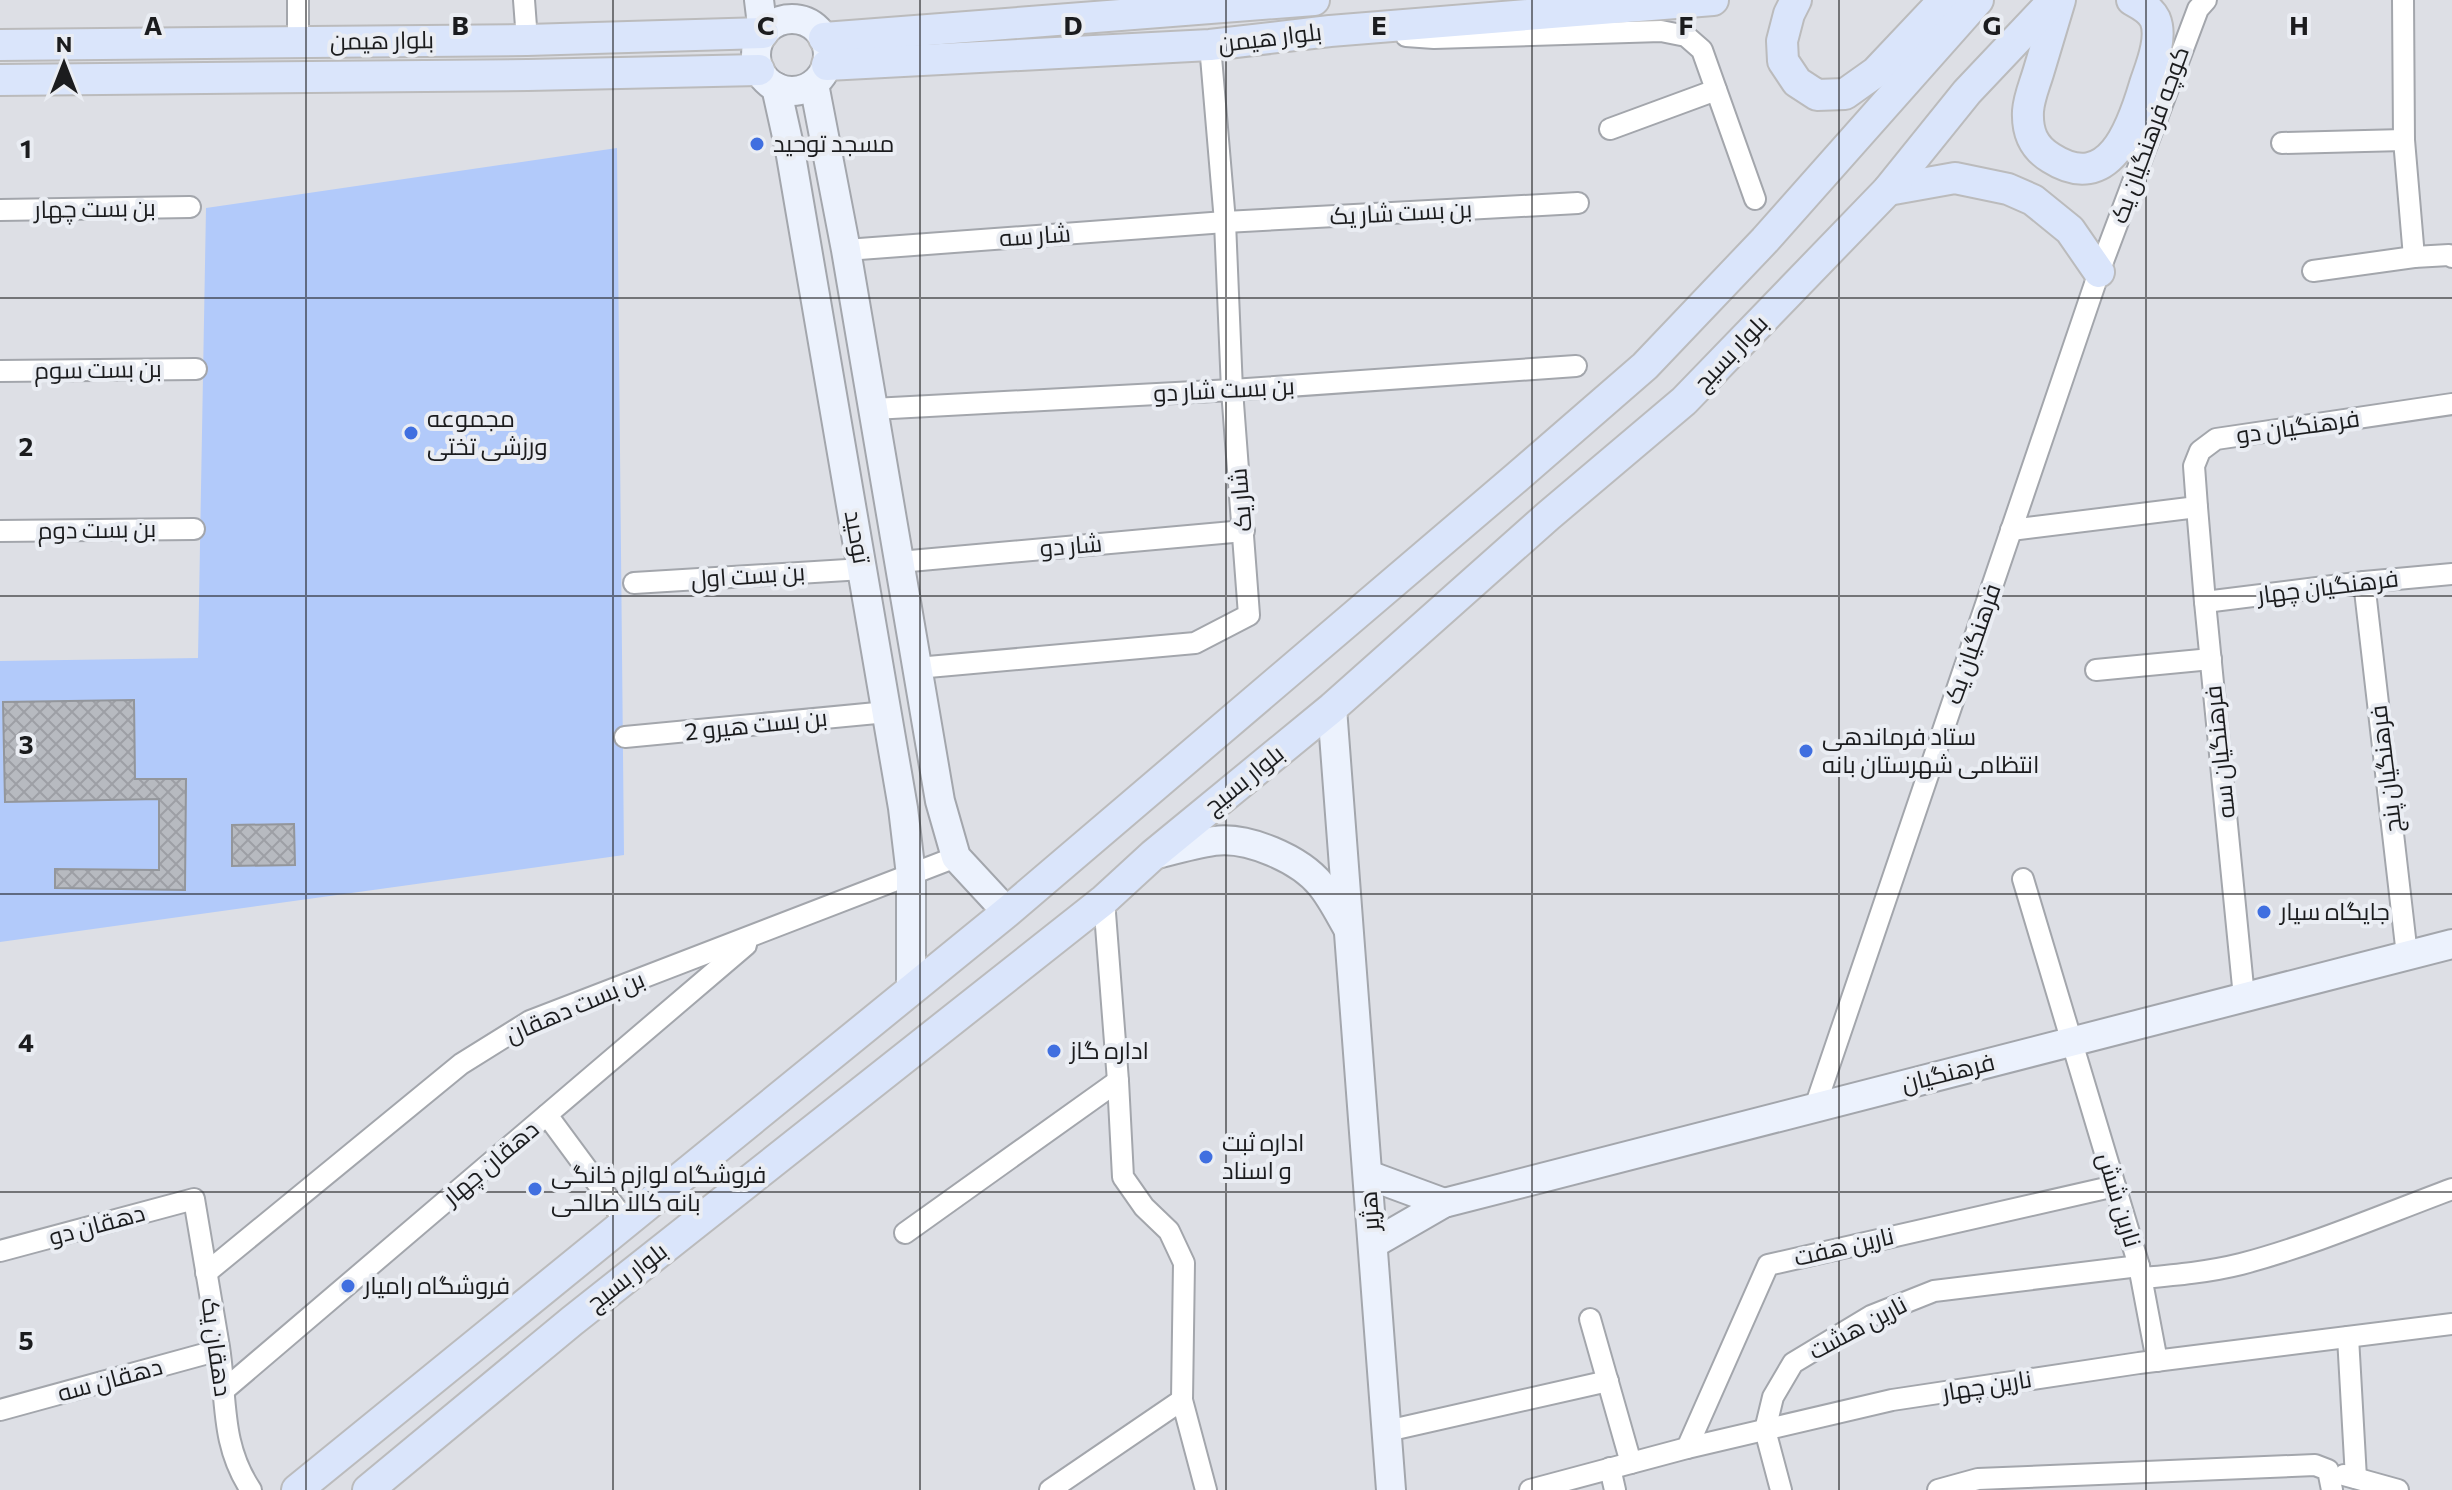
<svg xmlns="http://www.w3.org/2000/svg" width="2452" height="1490" viewBox="0 0 2452 1490" font-family="Commissioner,Cairo,sans-serif">
  <defs>
    <pattern id="building-cross-hatch" width="8" height="8" patternUnits="userSpaceOnUse" patternTransform="scale(2)"><rect width="8" height="8" fill="#b7bac0"/><path d="M0 0l8 8M0 8l8-8" fill="none" stroke="#9d9fa5"/></pattern>
  </defs>
  <rect width="100%" height="100%" fill="#dddfe5"/>
  <polygon fill="#b2cafa" points="617,148 624,855 0,942 0,661 198,658 206,208"/>
  <g fill="url(#building-cross-hatch)" stroke="#93969b" stroke-width="2">
    <polygon points="134,700 135,779 186,779 185,890 55,888 55,869 159,870 159,799 5,802 3,702"/>
    <polygon points="294,824 295,865 232,866 232,825"/>
  </g>
  <g fill="none" stroke-linecap="round" stroke-linejoin="round">
    <g stroke="#a3a6ac" stroke-width="24">
      <g id="street">
        <polyline points="524,0 527,40"/>
        <polyline points="2403,0 2404,140 2414,257 2449,255 2452,257"/>
        <polyline points="1406,36 1434,38 1661,31 1686,36 1702,50 1755,199"/>
        <polyline points="298,42 298,0"/>
        <polyline points="1610,129 1716,90"/>
        <polyline points="2282,143 2404,140"/>
        <polyline points="0,210 190,207"/>
        <polyline points="846,250 1225,222 1578,203"/>
        <polyline points="2313,271 2414,257"/>
        <polyline points="0,371 196,369"/>
        <polyline points="873,409 1232,390 1576,366"/>
        <polyline points="2197,507 2205,602 2244,997"/>
        <polyline points="2011,530 2197,507 2194,466 2200,451 2216,439 2452,404"/>
        <polyline points="0,531 194,529"/>
        <polyline points="899,562 1244,531"/>
        <polyline points="2364,582 2407,955"/>
        <polyline points="634,583 863,569"/>
        <polyline points="2205,602 2364,582 2452,574"/>
        <polyline points="917,668 1195,643 1249,615 1232,390 1225,222 1210,45"/>
        <polyline points="2096,670 2211,659"/>
        <polyline points="625,737 887,712"/>
        <polyline points="2023,879 2139,1266 2157,1361"/>
        <polyline points="1104,900 1118,1081 1123,1177 1144,1207 1169,1231 1184,1263 1182,1400 1206,1490"/>
        <polyline points="1815,1107 2099,272 2198,9 2206,0"/>
        <polyline points="547,1115 626,1222"/>
        <polyline points="905,1233 1118,1081"/>
        <path d="M0 1251 194 1199C202 1249 211 1297 219 1347 227 1398 220 1444 251 1490"/>
        <polyline points="206,1273 461,1064 530,1021 956,857"/>
        <path d="M2143 1278C2176 1275 2209 1272 2241 1264 2313 1245 2382 1215 2452 1189"/>
        <polyline points="1590,1319 1631,1463"/>
        <polyline points="2348,1337 2356,1478"/>
        <polyline points="223,1391 746,945"/>
        <polyline points="0,1410 219,1350"/>
        <polyline points="1387,1431 1608,1381"/>
        <polyline points="1687,1448 1768,1265 2115,1186"/>
        <polyline points="1610,1468 1615,1490"/>
        <polyline points="2344,1475 2398,1490"/>
        <polyline points="1050,1490 1182,1400"/>
        <polyline points="1530,1490 1687,1448 1892,1400 2139,1363 2452,1324"/>
        <polyline points="1781,1490 1765,1430 1773,1397 1793,1363 1871,1316 1934,1291 2139,1266"/>
        <polyline points="1938,1490 1978,1479 2315,1465 2328,1470 2332,1490"/>
      </g>
    </g>
    <g stroke="#a3a6ac" stroke-width="32">
      <g id="secondary">
        <polyline points="759,0 763,33"/>
        <circle cx="792" cy="55" r="36"/>
        <polyline points="814,84 846,250 940,801 956,857 1007,912"/>
        <polyline points="776,87 790,150 903,808 911,875 911,990"/>
        <polyline points="1332,708 1391,1490"/>
        <path d="M1153 855C1173 850 1194 844 1214 841 1247 836 1300 859 1321 885 1331 897 1339 913 1347 927"/>
        <polyline points="1368,1175 1444,1203"/>
        <polyline points="1373,1244 1444,1203 2452,944"/>
      </g>
    </g>
    <g stroke="#bbbbbc" stroke-width="34">
      <g id="primary">
        <polyline points="1796,0 1789,14 1782,41 1783,61 1797,82 1817,95 1845,94 1876,72 1944,0"/>
        <path d="M2060 0C2053 23 2046 47 2039 70 2035 84 2029 97 2028 111 2027 132 2033 147 2051 158 2109 195 2132 128 2145 84 2151 66 2163 38 2155 19 2150 9 2141 5 2132 0"/>
        <polyline points="824,38 1314,0"/>
        <polyline points="0,45 527,40 763,33"/>
        <polyline points="827,65 1210,45 1330,31 1713,0"/>
        <polyline points="0,80 528,75 759,70"/>
        <polyline points="1888,190 1955,178 2008,189 2033,200 2070,230 2099,272"/>
        <polyline points="297,1490 1007,912 1516,478 1645,366 1765,240 1978,0"/>
        <polyline points="368,1490 572,1321 1104,900 1153,855 1332,708 1548,516 1684,401 1888,190 1967,92 2054,0"/>
      </g>
    </g>
    <use href="#street" stroke="#fff" stroke-width="20"/>
    <use href="#secondary" stroke="#ecf2fd" stroke-width="28"/>
    <use href="#primary" stroke="#dae5fb" stroke-width="30"/>
  </g>
  <path fill="none" stroke="#1b1c1e" stroke-width="2" stroke-opacity="0.55" d="M306 0V1490M613 0V1490M920 0V1490M1226 0V1490M1532 0V1490M1839 0V1490M2146 0V1490M0 298H2452M0 596H2452M0 894H2452M0 1192H2452"/>
  <g fill="#406fe0" stroke="#eaedf3" stroke-width="3">
    <circle cx="757" cy="144" r="8"/>
    <circle cx="411" cy="433" r="8"/>
    <circle cx="1806" cy="751" r="8"/>
    <circle cx="2264" cy="912" r="8"/>
    <circle cx="1054" cy="1051" r="8"/>
    <circle cx="1206" cy="1157" r="8"/>
    <circle cx="535" cy="1189" r="8"/>
    <circle cx="348" cy="1286" r="8"/>
  </g>
  <g text-anchor="middle" stroke-width="8" stroke-linejoin="round" paint-order="stroke">
    <g font-size="24" fill="#1b1c1e" stroke="#eaedf3">
      <text transform="translate(1270 38) rotate(-7)" y="8">بلوار هیمن</text>
      <text transform="translate(382 41) rotate(-1)" y="8">بلوار هیمن</text>
      <text transform="translate(2150 135) rotate(-70)" y="8">کوچه فرهنگیان یک</text>
      <text transform="translate(95 209) rotate(-1)" y="8">بن بست چهار</text>
      <text transform="translate(1401 213) rotate(-3)" y="8">بن بست شار یک</text>
      <text transform="translate(1035 236) rotate(-4)" y="8">شار سه</text>
      <text transform="translate(1731 353) rotate(-46)" y="8">بلوار بسیج</text>
      <text transform="translate(98 370) rotate(-1)" y="8">بن بست سوم</text>
      <text transform="translate(1224 390) rotate(-3)" y="8">بن بست شار دو</text>
      <text transform="translate(2298 427) rotate(-8)" y="8">فرهنگیان دو</text>
      <text transform="translate(1241 500) rotate(-95)" y="8">شار یک</text>
      <text transform="translate(97 530) rotate(-1)" y="8">بن بست دوم</text>
      <text transform="translate(857 537) rotate(80)" y="8">توحید</text>
      <text transform="translate(1071 546) rotate(-5)" y="8">شار دو</text>
      <text transform="translate(748 576) rotate(-4)" y="8">بن بست اول</text>
      <text transform="translate(2328 587) rotate(-7)" y="8">فرهنگیان چهار</text>
      <text transform="translate(1973 644) rotate(-71)" y="8">فرهنگیان یک</text>
      <text transform="translate(756 725) rotate(-6)" y="8">بن بست هیرو 2</text>
      <text transform="translate(2220 752) rotate(-96)" y="8">فرهنگیان سه</text>
      <text transform="translate(2386 769) rotate(-97)" y="8">فرهنگیان پنج</text>
      <text transform="translate(1244 780) rotate(-39)" y="8">بلوار بسیج</text>
      <text transform="translate(575 1007) rotate(-23)" y="8">بن بست دهقان</text>
      <text transform="translate(1948 1073) rotate(-14)" y="8">فرهنگیان</text>
      <text transform="translate(491 1163) rotate(-40)" y="8">دهقان چهار</text>
      <text transform="translate(2119 1200) rotate(73)" y="8">نارین شش</text>
      <text transform="translate(1370 1211) rotate(-94)" y="8">هژیر</text>
      <text transform="translate(97 1225) rotate(-15)" y="8">دهقان دو</text>
      <text transform="translate(1844 1247) rotate(-13)" y="8">نارین هفت</text>
      <text transform="translate(627 1277) rotate(-38)" y="8">بلوار بسیج</text>
      <text transform="translate(1858 1328) rotate(-28)" y="8">نارین هشت</text>
      <text transform="translate(216 1347) rotate(82)" y="8">دهقان یک</text>
      <text transform="translate(110 1380) rotate(-15)" y="8">دهقان سه</text>
      <text transform="translate(1987 1386) rotate(-9)" y="8">نارین چهار</text>
    </g>
    <g font-size="24" fill="#1b1c1e" stroke="#eaedf3" text-anchor="start">
      <text x="773" y="152">مسجد توحید</text>
      <text x="427" y="427">مجموعه<tspan x="427" dy="28">ورزشی تختی</tspan></text>
      <text x="1822" y="745">ستاد فرماندهی<tspan x="1822" dy="28">انتظامی شهرستان بانه</tspan></text>
      <text x="2280" y="920">جایگاه سیار</text>
      <text x="1070" y="1059">اداره گاز</text>
      <text x="1222" y="1151">اداره ثبت<tspan x="1222" dy="28">و اسناد</tspan></text>
      <text x="551" y="1183">فروشگاه لوازم خانگی<tspan x="551" dy="28">بانه کالا صالحی</tspan></text>
      <text x="364" y="1294">فروشگاه رامیار</text>
    </g>
  </g>
  <g font-size="26" text-anchor="middle" font-weight="bold" fill="#1b1c1e" stroke="#eaedf3" stroke-width="8" stroke-linejoin="round" paint-order="stroke">
    <text x="153" y="35">A</text>
    <text x="460" y="35">B</text>
    <text x="766" y="35">C</text>
    <text x="1073" y="35">D</text>
    <text x="1379" y="35">E</text>
    <text x="1686" y="35">F</text>
    <text x="1992" y="35">G</text>
    <text x="2299" y="35">H</text>
    <text x="26" y="158">1</text>
    <text x="26" y="456">2</text>
    <text x="26" y="754">3</text>
    <text x="26" y="1052">4</text>
    <text x="26" y="1350">5</text>
  </g>
  <g transform="translate(64 64)" stroke="#eaedf3" stroke-width="6" paint-order="stroke">
  <path d="M0-6L14 30L0 20L-14 30Z" fill="#1b1c1e"/>
  <text y="-12" font-size="22" font-weight="bold" text-anchor="middle" fill="#1b1c1e">N</text>
  </g>
</svg>
